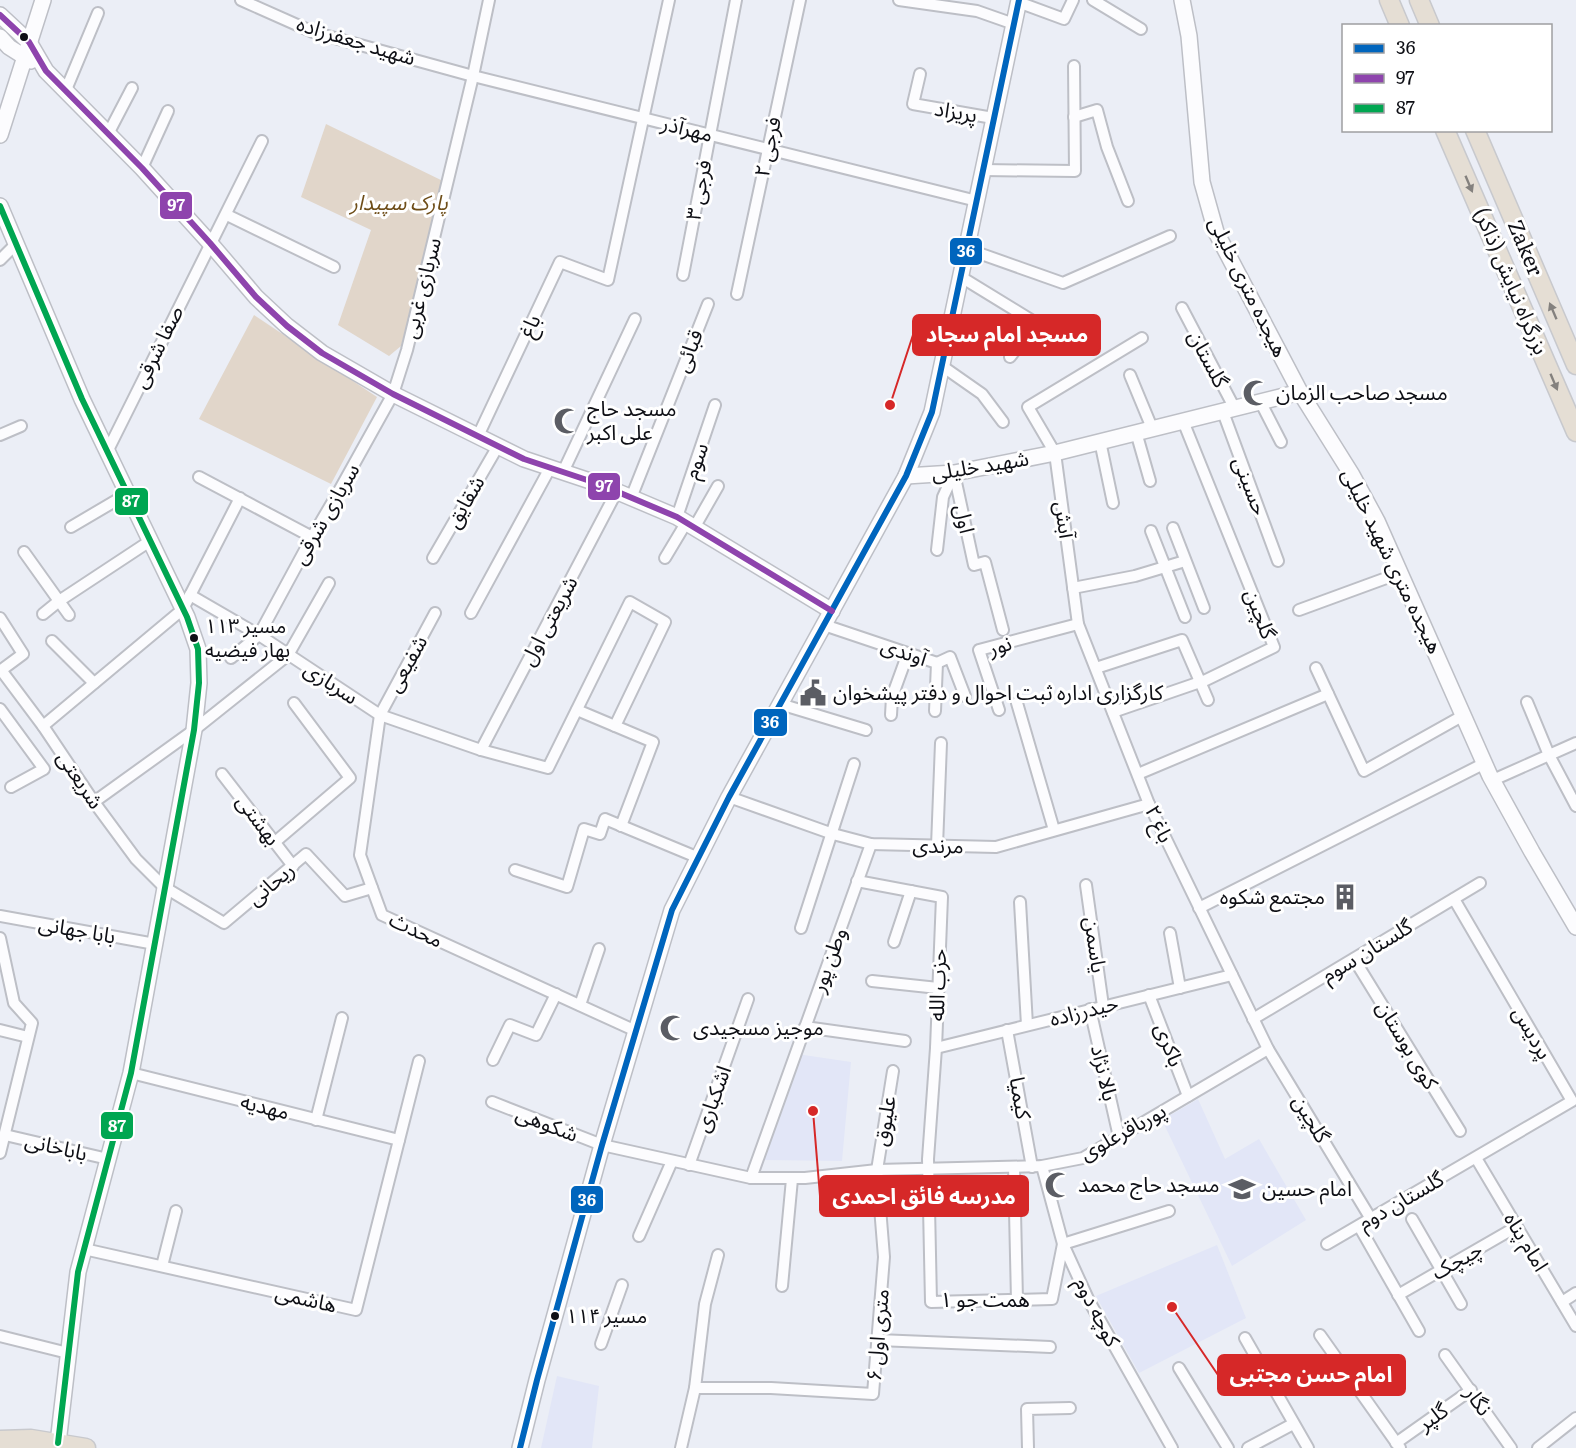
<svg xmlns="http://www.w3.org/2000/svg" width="1576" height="1448" viewBox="0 0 1576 1448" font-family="Literata,'Noto Sans Arabic',serif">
  <rect width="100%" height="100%" fill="#ebeef6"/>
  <g fill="#e2e6f7">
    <polygon points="797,1054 851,1062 842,1161 764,1160"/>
    <polygon points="1198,1099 1225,1159 1259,1139 1306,1220 1232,1266 1162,1120"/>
    <polygon points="1217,1245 1246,1318 1139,1373 1096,1296"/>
    <polygon points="557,1376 599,1386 592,1448 541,1448"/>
  </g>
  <g fill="#e1d6ca">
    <polygon points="326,124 445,182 401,346 389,356 338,325 371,230 301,197"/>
    <polygon points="254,315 377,397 331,484 199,419"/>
  </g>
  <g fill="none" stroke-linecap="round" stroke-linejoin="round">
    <g stroke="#bdbfc6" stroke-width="14">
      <g id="street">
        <polyline points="489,0 473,76 977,201"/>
        <polyline points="899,0 977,11 1014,24"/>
        <polyline points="1093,0 1141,29"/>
        <polyline points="1018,2 1064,19 1073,0"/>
        <polyline points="920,74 913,104 993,118"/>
        <polyline points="65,92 98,13"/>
        <polyline points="1074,117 1097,110 1107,147 1128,201"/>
        <polyline points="108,134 132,88"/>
        <polyline points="142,168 168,111"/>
        <polyline points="983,170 1075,171 1074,66"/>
        <polyline points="227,215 334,267"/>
        <polyline points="967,249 1063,283 1170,236"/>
        <polyline points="0,260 16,244"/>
        <polyline points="683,275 736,0"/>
        <polyline points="961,277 1036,323 1010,357"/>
        <polyline points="737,294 800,0"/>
        <polyline points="1182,308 1235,409"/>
        <polyline points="1142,338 1028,407 1055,453 1078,624 1149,804 1268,1049 1371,1219"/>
        <polyline points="942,366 982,394 1003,422"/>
        <polyline points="1130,375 1152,428"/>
        <polyline points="1261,403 1281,442"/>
        <polyline points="1223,412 1278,561"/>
        <polyline points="1136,432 1150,481"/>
        <polyline points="0,435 21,426"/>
        <polyline points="478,436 560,262 608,280 669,0"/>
        <polyline points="1100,441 1113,503"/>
        <polyline points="107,452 262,141"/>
        <polyline points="563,472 635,319"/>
        <polyline points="954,473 974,565 985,562 1003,630"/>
        <polyline points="199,477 312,537"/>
        <polyline points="631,498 708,304"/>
        <polyline points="677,517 715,405"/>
        <polyline points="71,527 127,494"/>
        <polyline points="694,528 718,486"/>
        <polyline points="1173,528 1204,608"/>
        <polyline points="1151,531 1185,617"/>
        <polyline points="937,550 943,497 954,473"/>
        <polyline points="24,552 69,615"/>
        <polyline points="433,558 498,446"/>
        <polyline points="665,558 686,523"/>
        <polyline points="1073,588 1135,576 1185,561"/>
        <polyline points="190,595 259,635 380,715 481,750 548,768 630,602 665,622 615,726 653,742 621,826"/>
        <polyline points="1299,610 1400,573"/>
        <polyline points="435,613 380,715 360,855 382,915 636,1031"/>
        <polyline points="471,613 550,468"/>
        <polyline points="43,614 59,601 150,541"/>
        <polyline points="0,618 23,654 0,671"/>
        <polyline points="824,625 937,663 935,711"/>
        <polyline points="52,641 94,683"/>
        <polyline points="231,658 259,635 312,537 339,491 393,394 407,350 473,76 313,32 241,0"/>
        <polyline points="937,663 950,657 965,696"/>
        <polyline points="1096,668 1182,640 1208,700"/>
        <polyline points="1316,668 1364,771 1464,715"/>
        <polyline points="1,670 43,726 94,802 136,859 164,887 224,923 306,854 345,896 372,888"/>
        <polyline points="1527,702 1549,755 1576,806"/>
        <polyline points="1017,703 1054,830"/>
        <polyline points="780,704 866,730"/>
        <polyline points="0,709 44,769 11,787"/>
        <polyline points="577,710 615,726"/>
        <polyline points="999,710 979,650 1078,624"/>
        <polyline points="1113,712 1206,680 1274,647 1183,421"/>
        <polyline points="891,715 892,697 908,653"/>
        <polyline points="43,726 183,609 240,498"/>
        <polyline points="481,750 617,491"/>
        <polyline points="222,774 293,866"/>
        <polyline points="1138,774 1328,694"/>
        <polyline points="1493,780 1576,743"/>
        <polyline points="729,797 833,834 871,844 996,847 1149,804"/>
        <polyline points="94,802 194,730 288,655 329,583"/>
        <polyline points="275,842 350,778 294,703"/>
        <polyline points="937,846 941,743"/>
        <polyline points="515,870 567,887 584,829 600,834 605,819 699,858"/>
        <polyline points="857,881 942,897 936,1048 928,1159 931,1302 1052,1299 1063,1244 1169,1211"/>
        <polyline points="1086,885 1103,1006"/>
        <polyline points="1020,902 1027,1025"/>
        <polyline points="1199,908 1485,763"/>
        <polyline points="0,916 155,944"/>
        <polyline points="801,928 854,764"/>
        <polyline points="1170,933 1180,988"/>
        <polyline points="0,938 14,1003 32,1023 0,1153"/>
        <polyline points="894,942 911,891"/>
        <polyline points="1354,959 1460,1131"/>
        <polyline points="872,981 938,988"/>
        <polyline points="1149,995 1188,1096"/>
        <polyline points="580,1005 599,949"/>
        <polyline points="1090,1009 1119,1137"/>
        <polyline points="1253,1019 1480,883"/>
        <polyline points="805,1027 905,1041"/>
        <polyline points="0,1030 28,1037"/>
        <polyline points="1007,1030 1032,1167"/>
        <polyline points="936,1048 1232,975"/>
        <polyline points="493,1060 510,1025 536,1035 556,994"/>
        <polyline points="131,1073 399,1140"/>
        <polyline points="492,1102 602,1145 751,1178 805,1178 877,1170 1042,1166 1083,1158 1268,1049"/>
        <polyline points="316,1120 342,1018"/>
        <polyline points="5,1135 108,1159"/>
        <polyline points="1476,1158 1576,1326"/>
        <polyline points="689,1165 748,999"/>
        <polyline points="1042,1166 1063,1244 1089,1301 1172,1448"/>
        <polyline points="1014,1167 1017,1300"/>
        <polyline points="751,1178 871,844"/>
        <polyline points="1412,1219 1461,1304"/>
        <polyline points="1359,1226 1419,1331"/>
        <polyline points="639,1236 672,1161"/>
        <polyline points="1327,1244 1572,1101 1454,899"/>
        <polyline points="84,1249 356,1310 419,1061"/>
        <polyline points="162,1266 176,1211"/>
        <polyline points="782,1286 792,1179"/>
        <polyline points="1398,1295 1516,1227"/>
        <polyline points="1562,1302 1576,1293"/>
        <polyline points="1320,1335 1400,1448"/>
        <polyline points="0,1336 68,1353"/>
        <polyline points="1245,1338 1308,1448"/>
        <polyline points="878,1340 1050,1347"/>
        <polyline points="601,1344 622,1285"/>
        <polyline points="1445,1355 1511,1448"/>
        <polyline points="1179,1368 1228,1448"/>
        <polyline points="695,1388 771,1388 873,1394 884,1257 877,1170 893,1071"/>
        <polyline points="1396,1443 1471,1390"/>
        <polyline points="681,1448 695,1388 705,1304 718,1255"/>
        <polyline points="1028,1448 1027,1409 1070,1408"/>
        <polyline points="1248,1448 1293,1424"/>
        <polyline points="1538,1448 1576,1418"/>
      </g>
    </g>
    <g stroke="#bdbfc6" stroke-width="18">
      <g id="secondary">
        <polyline points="1182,0 1189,36 1202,182 1216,232 1300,392 1352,475 1377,521 1490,776 1532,852 1576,927"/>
        <polyline points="0,15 29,42 46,71 142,168 210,243 256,297 287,326 322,353 393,394 524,459 599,484 677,517 832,611"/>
        <polyline points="0,37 9,47 31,61"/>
        <polyline points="0,135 43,0"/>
        <polyline points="0,206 82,399 187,617 198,649 199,683 194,730 131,1073 78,1272 58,1443"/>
        <polyline points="906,476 954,473 1055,453 1300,392"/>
        <polyline points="520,1448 537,1380 602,1145 672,910 729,797 906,476 932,412 1019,0"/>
      </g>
    </g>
    <g stroke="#c8c9cd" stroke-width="21">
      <g id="highway">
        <polyline points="1389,0 1400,26"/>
        <polyline points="1419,0 1430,26"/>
        <polyline points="1445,130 1576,432"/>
        <polyline points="1475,130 1576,365"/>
        <polyline points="0,1440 31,1439 86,1448"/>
      </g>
    </g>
    <use href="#street" stroke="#fcfcfe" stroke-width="10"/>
    <use href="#secondary" stroke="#fcfcfe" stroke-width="15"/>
    <use href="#highway" stroke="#e5ded4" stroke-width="18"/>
    <g stroke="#fff" stroke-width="10">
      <polyline id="bus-1" points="520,1448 537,1380 602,1145 672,910 729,797 906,476 932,412 1019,0"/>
    </g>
    <g stroke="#fff" stroke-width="10">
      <polyline id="bus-2" points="0,15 29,42 46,71 142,168 210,243 256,297 287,326 322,353 393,394 524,459 599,484 677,517 832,611"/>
    </g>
    <g stroke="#fff" stroke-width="10">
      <polyline id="bus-3" points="0,206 82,399 187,617 198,649 199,683 194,730 131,1073 78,1272 58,1443"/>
    </g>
    <use href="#bus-1" stroke="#0065bd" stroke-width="6"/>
    <use href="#bus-2" stroke="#8e44ad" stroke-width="6"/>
    <use href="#bus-3" stroke="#00a651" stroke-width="6"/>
  </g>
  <defs><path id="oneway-solid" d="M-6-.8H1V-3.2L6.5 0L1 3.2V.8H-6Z" transform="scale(1.5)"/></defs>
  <g fill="#84817e">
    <use href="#oneway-solid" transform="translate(1469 184) rotate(67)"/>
    <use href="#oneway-solid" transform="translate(1553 311) rotate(-113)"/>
    <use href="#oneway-solid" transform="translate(1554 382) rotate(67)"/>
  </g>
  <defs>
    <g id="mosque-bare" transform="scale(2.07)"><path d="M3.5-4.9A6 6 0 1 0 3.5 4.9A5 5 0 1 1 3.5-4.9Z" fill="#5b5d64" stroke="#fff" stroke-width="2.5" paint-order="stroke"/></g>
    <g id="civic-bare" transform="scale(2.07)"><path d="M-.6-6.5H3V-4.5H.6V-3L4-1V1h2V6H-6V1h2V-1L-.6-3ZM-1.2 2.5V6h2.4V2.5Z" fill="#5b5d64" stroke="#fff" stroke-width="2.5" paint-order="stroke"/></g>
    <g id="building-bare" transform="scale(2.07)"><path d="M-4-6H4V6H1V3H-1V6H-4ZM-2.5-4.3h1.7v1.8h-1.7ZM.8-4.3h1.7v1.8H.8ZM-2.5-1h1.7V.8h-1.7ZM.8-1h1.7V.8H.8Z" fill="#5b5d64" stroke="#fff" stroke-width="2.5" paint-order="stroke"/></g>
    <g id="school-bare" transform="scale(2.07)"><path d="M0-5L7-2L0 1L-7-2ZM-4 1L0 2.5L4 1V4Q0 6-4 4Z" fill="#5b5d64" stroke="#fff" stroke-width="2.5" paint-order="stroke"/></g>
  </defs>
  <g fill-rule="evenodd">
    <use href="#mosque-bare" x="1256" y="393"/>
    <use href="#mosque-bare" x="567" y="421"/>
    <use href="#civic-bare" x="813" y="693"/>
    <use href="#building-bare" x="1345" y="897"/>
    <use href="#mosque-bare" x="673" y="1028"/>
    <use href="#mosque-bare" x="1058" y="1185"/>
    <use href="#school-bare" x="1242" y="1189"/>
  </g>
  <g fill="#0e0f15" stroke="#fff" stroke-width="2">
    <circle cx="24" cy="37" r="5"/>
    <circle cx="194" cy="638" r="5"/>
    <circle cx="555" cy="1316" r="5"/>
  </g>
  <g text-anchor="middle" stroke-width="6" stroke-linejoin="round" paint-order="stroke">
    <g font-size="20" fill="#0e0f15" stroke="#fff" text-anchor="start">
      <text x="205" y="633">مسیر ۱۱۳<tspan x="205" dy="24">بهار فیضیه</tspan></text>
      <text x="566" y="1323">مسیر ۱۱۴</text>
    </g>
    <g font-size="21" fill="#0e0f15" stroke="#fff">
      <text transform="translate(356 41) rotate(17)" y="7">شهید جعفرزاده</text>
      <text transform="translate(956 112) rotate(10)" y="7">پریزاد</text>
      <text transform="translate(687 129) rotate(14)" y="7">مهرآذر</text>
      <text transform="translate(768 147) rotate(-78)" y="7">فرجی ۲</text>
      <text transform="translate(699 190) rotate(-79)" y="7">فرجی ۳</text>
      <text transform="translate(1525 248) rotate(67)" y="7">Zaker</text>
      <text transform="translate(1511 281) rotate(67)" y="7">بزرگراه نیایش (ذاکر)</text>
      <text transform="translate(1248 287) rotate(64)" y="7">هیجده متری خلیلی</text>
      <text transform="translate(422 288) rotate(-76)" y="7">سربازی غربی</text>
      <text transform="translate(530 326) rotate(-65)" y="7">باغ</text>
      <text transform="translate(158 347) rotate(-64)" y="7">صفا شرقی</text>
      <text transform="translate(689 351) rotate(-69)" y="7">قبائی</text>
      <text transform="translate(1208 359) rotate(62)" y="7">گلستان</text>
      <text transform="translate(696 461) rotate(-71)" y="7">سوم</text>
      <text transform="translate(980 466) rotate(-9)" y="7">شهید خلیلی</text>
      <text transform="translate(1250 486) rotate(69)" y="7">حسینی</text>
      <text transform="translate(465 502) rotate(-60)" y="7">شقایق</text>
      <text transform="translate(326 514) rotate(-60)" y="7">سربازی شرقی</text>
      <text transform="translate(964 519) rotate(78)" y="7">اول</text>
      <text transform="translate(1064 520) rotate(82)" y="7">آبش</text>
      <text transform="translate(1392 561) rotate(64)" y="7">هیجده متری شهید خلیلی</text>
      <text transform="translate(1260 614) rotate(69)" y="7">گلچین</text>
      <text transform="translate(549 621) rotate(-62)" y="7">شریعتی اول</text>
      <text transform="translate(1000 646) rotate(-18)" y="7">نور</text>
      <text transform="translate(904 652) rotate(19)" y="7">آوندی</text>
      <text transform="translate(407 664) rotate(-61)" y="7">شفیعی</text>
      <text transform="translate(331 683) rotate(33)" y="7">سربازی</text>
      <text transform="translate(80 780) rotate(56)" y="7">شریعتی</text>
      <text transform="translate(258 820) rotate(53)" y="7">بهشتی</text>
      <text transform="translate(1159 824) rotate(65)" y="7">باغ ۲</text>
      <text transform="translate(938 846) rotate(1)" y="7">مرندی</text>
      <text transform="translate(271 884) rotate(-40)" y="7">ریحانی</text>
      <text transform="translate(77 930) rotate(10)" y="7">بابا جهانی</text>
      <text transform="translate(416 930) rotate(25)" y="7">محدث</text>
      <text transform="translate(1095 945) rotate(82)" y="7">یاسمن</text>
      <text transform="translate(1367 951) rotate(-31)" y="7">گلستان سوم</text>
      <text transform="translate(829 960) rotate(-70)" y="7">وطن پور</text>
      <text transform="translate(938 985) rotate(-88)" y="7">حزب الله</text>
      <text transform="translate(1084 1011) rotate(-14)" y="7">حیدرزاده</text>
      <text transform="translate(1532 1033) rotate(60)" y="7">پردیس</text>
      <text transform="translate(1169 1045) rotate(69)" y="7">باکری</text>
      <text transform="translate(1407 1045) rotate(59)" y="7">کوی بوستان</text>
      <text transform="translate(1104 1073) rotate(77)" y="7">بالا نژاد</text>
      <text transform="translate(1020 1098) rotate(80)" y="7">کیمیا</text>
      <text transform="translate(713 1099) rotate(-70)" y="7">اشکباری</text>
      <text transform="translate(265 1107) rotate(14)" y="7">مهدیه</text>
      <text transform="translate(1311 1119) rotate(59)" y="7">گلچین</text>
      <text transform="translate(885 1121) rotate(-81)" y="7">علیوق</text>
      <text transform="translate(547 1124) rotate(21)" y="7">شکوهی</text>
      <text transform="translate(1123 1132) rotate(-29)" y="7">پورباقرعلوی</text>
      <text transform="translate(56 1147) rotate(13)" y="7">باباخانی</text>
      <text transform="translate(1401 1201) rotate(-30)" y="7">گلستان دوم</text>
      <text transform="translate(1526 1242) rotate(59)" y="7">امام پناه</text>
      <text transform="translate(1457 1261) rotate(-30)" y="7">چیچک</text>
      <text transform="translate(306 1299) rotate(13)" y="7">هاشمی</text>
      <text x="985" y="1307">همت جو ۱</text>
      <text transform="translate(1097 1312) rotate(63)" y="7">کوچه دوم</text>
      <text transform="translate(878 1335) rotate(-85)" y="7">۶ متری اول</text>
      <text transform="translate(1478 1401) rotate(55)" y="7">نگار</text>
      <text transform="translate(1433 1417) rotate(-35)" y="7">گلپر</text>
    </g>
    <g font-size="21" font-style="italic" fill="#6e4d18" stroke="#fff">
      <text x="399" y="210">پارک سپیدار</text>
    </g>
    <g font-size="21" fill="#0e0f15" stroke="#fff" text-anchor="start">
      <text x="1276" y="400">مسجد صاحب الزمان</text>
      <text x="587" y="416">مسجد حاج<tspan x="587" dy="24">علی اکبر</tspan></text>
      <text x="833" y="700">کارگزاری اداره ثبت احوال و دفتر پیشخوان</text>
      <text x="1325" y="904" text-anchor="end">مجتمع شکوه</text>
      <text x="693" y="1035">موجیز مسجیدی</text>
      <text x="1078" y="1192">مسجد حاج محمد</text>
      <text x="1262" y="1196">امام حسین</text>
    </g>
  </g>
  <path fill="none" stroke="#d62828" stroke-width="2" d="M890 405L913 335M813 1111L820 1196M1172 1307L1218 1375"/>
  <g fill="#d62828" stroke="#fff" stroke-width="2">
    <circle cx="890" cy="405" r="6"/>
    <circle cx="813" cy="1111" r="6"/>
    <circle cx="1172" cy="1307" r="6"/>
  </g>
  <g fill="#d62828" stroke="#d62828" stroke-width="2">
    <rect x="913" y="315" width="187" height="40" rx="6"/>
    <rect x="820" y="1176" width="208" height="40" rx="6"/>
    <rect x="1218" y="1355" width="187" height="40" rx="6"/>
  </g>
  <g font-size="22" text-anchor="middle" font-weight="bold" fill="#fff">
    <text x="1007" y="342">مسجد امام سجاد</text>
    <text x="924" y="1204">مدرسه فائق احمدی</text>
    <text x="1311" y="1382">امام حسن مجتبی</text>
  </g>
  <g stroke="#fff" stroke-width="2">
    <rect x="159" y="191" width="34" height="29" rx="6" fill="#8e44ad"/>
    <rect x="949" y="237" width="34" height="29" rx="6" fill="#0065bd"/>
    <rect x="587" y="472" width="34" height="29" rx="6" fill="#8e44ad"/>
    <rect x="114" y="487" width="35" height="29" rx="6" fill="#00a651"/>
    <rect x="753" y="708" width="35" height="29" rx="6" fill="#0065bd"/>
    <rect x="100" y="1111" width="34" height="29" rx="6" fill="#00a651"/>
    <rect x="570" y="1185" width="34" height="29" rx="6" fill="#0065bd"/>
  </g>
  <g font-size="16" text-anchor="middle" font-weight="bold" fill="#fff">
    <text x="176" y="211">97</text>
    <text x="966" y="257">36</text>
    <text x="604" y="492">97</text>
    <text x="131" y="507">87</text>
    <text x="770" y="728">36</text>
    <text x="117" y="1132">87</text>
    <text x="587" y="1206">36</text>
  </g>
  <rect x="1342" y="24" width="210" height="108" fill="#ffffff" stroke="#9f9fa1" stroke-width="1.5"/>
  <rect x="1354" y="44" width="30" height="9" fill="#0065bd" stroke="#9f9fa1" stroke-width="1.5"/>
  <text x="1396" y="54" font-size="18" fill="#0e0f15">36</text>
  <rect x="1354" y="74" width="30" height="9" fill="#8e44ad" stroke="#9f9fa1" stroke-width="1.5"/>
  <text x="1396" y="84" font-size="18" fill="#0e0f15">97</text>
  <rect x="1354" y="104" width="30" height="9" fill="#00a651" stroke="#9f9fa1" stroke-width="1.5"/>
  <text x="1396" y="114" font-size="18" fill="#0e0f15">87</text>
</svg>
